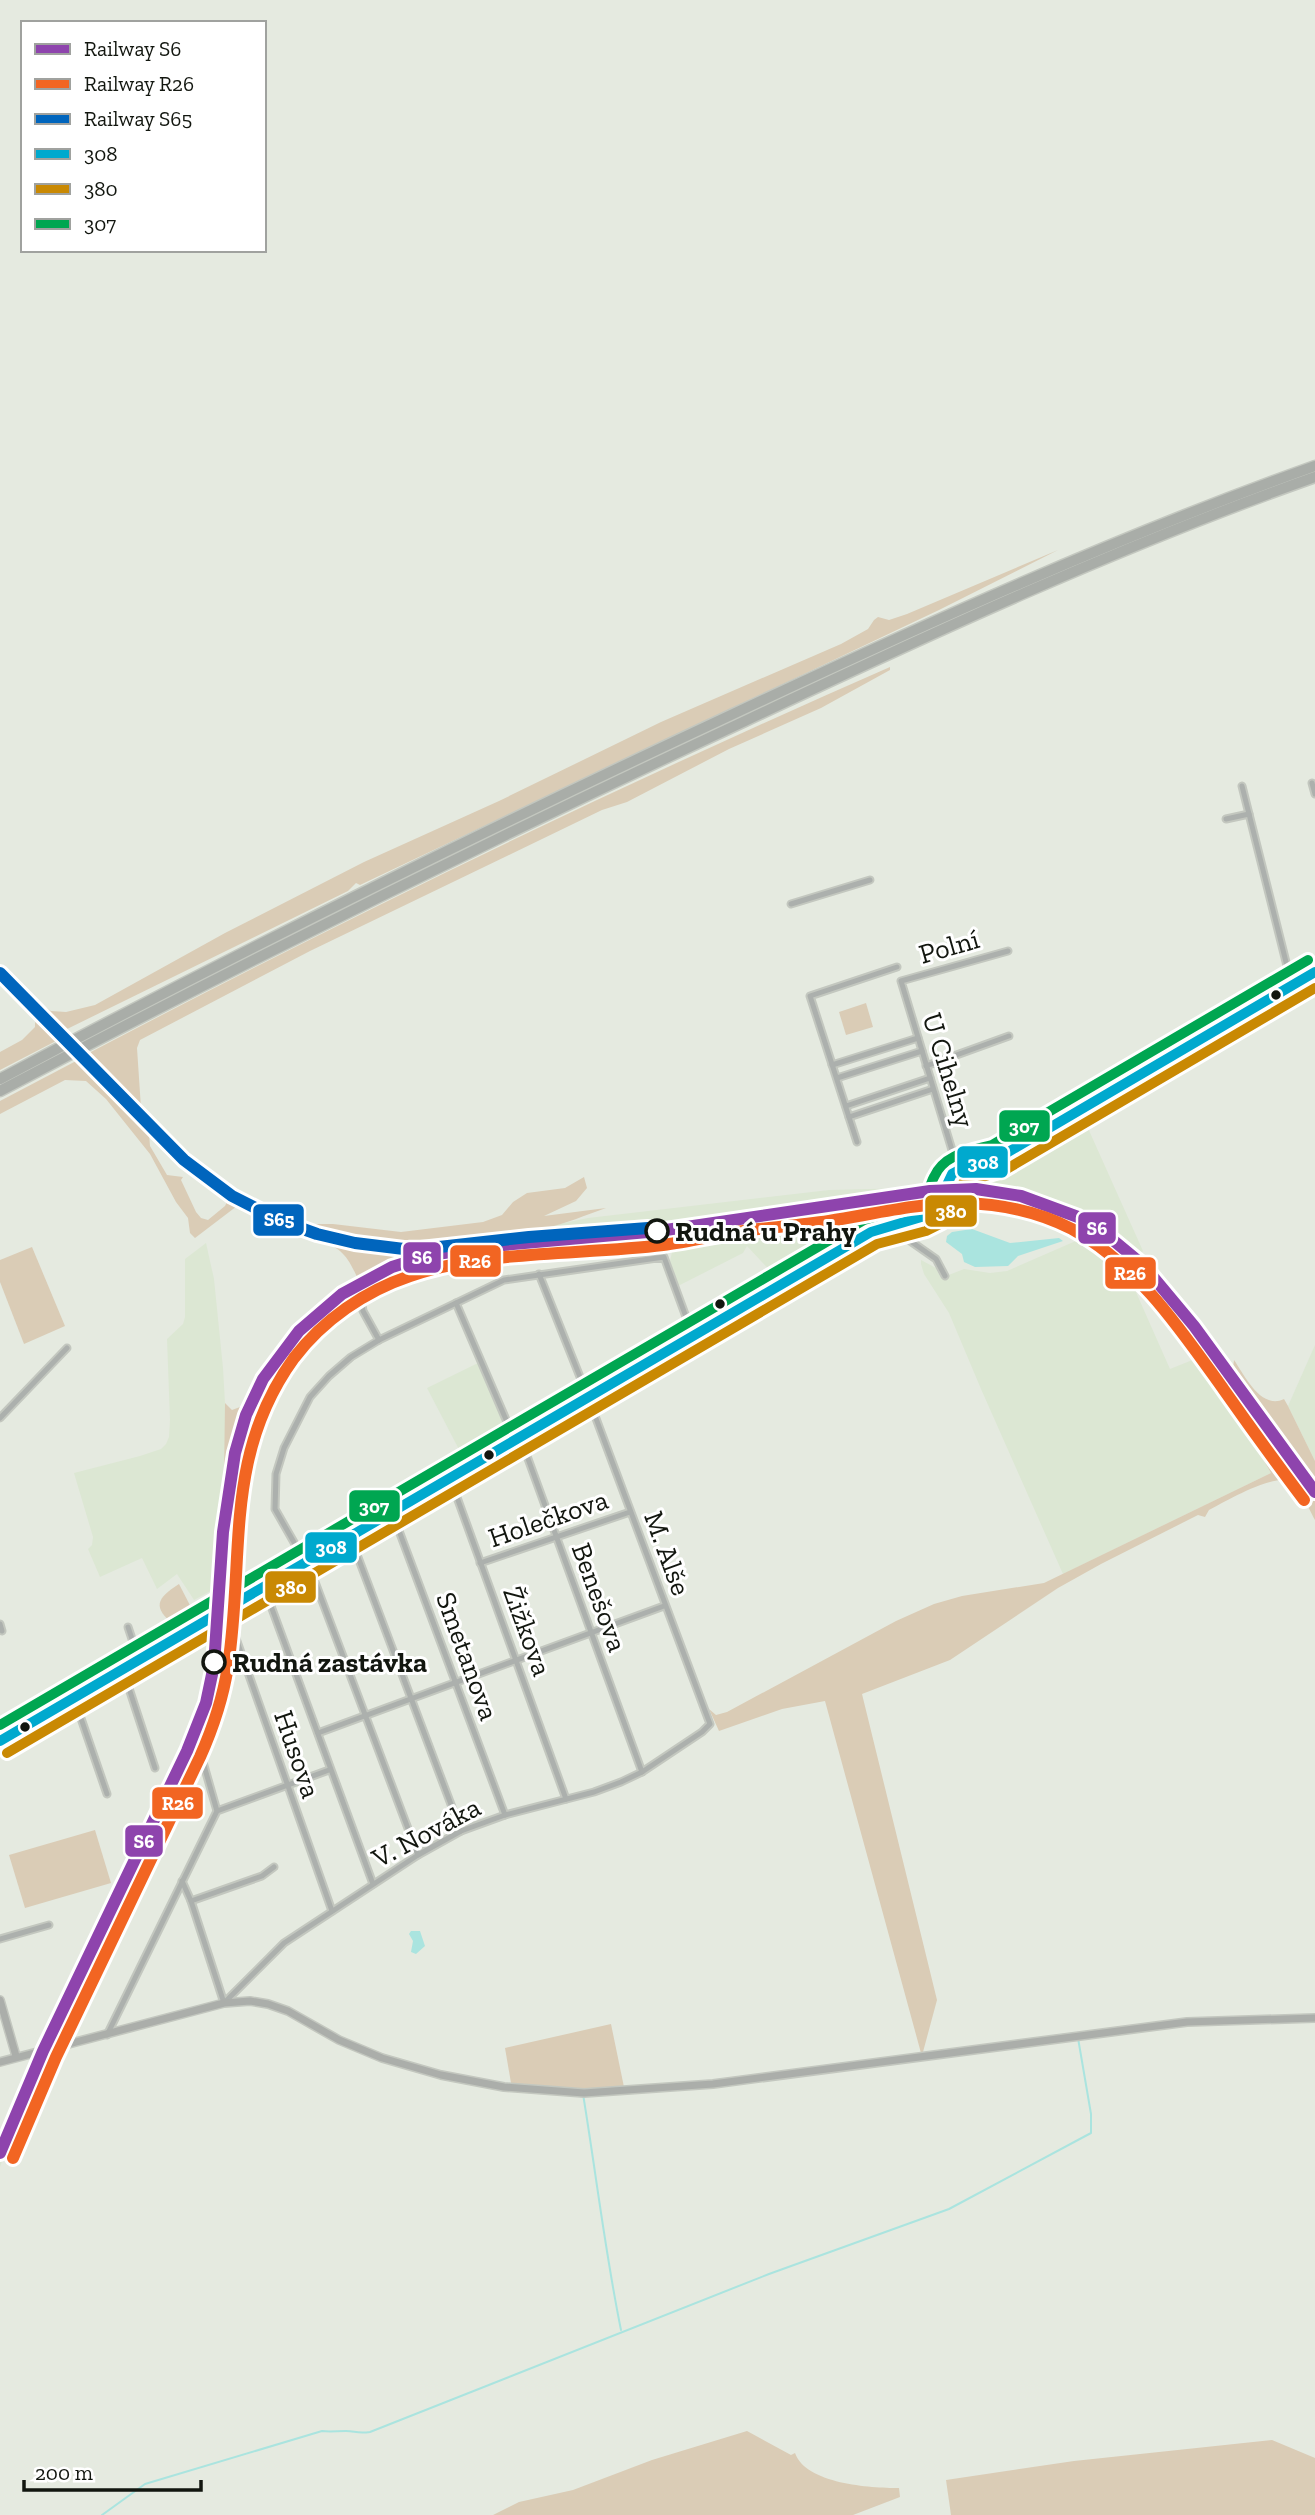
<svg xmlns="http://www.w3.org/2000/svg" width="1315" height="2515" viewBox="0 0 1315 2515" font-family="'Zilla Slab',serif">
  <rect width="100%" height="100%" fill="#e5eae0"/>
  <g fill="#dce7d3">
    <polygon points="0,966 165,1137 201,1170 234,1192 283,1217 318,1230 379,1243 437,1244 511,1234 588,1218 829,1190 911,1188 950,1185 955,1176 999,1162 1083,1117 1143,1251 1140,1255 1181,1301 1315,1485 1315,1500 1174,1306 1145,1271 1116,1246 1083,1224 1049,1209 1015,1199 971,1193 930,1195 843,1214 848,1239 775,1276 747,1246 743,1253 678,1286 670,1261 675,1239 684,1236 677,1235 585,1241 444,1256 414,1264 376,1279 332,1307 303,1333 279,1361 253,1409 239,1447 233,1483 220,1662 208,1713 191,1753 47,2053 16,2121 0,2167 0,2140 8,2118 193,1728 204,1696 211,1661 216,1588 194,1600 177,1574 157,1589 142,1558 100,1577 88,1549 92,1545 93,1537 74,1473 140,1456 161,1449 166,1444 169,1437 170,1420 167,1339 183,1324 185,1317 185,1259 206,1243 214,1279 223,1368 225,1403 225,1474 231,1445 245,1405 263,1370 283,1342 310,1313 341,1289 372,1271 410,1254 354,1248 315,1238 259,1216 213,1189 159,1143 0,979"/>
    <polygon points="1078,1240 1103,1255 1120,1256 1170,1369 1200,1357 1219,1383 1271,1473 1063,1574 981,1389 949,1313 924,1274 921,1264 921,1260 936,1268 941,1278 964,1269 990,1273 1007,1271"/>
    <polygon points="1315,1345 1315,1461 1288,1406"/>
    <polygon points="478,1363 509,1436 465,1461 427,1388"/>
  </g>
  <g fill="#daccb6">
    <polygon points="1058,550 939,610 360,885 356,883 348,891 63,1031 0,966 0,964 32,997 51,1011 66,1012 95,1005 225,933 364,862 499,801 661,722 841,644 868,629 874,620 878,617 889,620 907,614"/>
    <path d="M890 667V670L821 708 729 749 627 802 602 810 310 951 140 1040 137 1048 141 1108 87 1054C350 916 618 786 890 667Z"/>
    <polygon points="866,1003 873,1027 846,1035 839,1012"/>
    <polygon points="35,1022 56,1041 0,1070 0,1052 22,1040 35,1027"/>
    <polygon points="78,1060 149,1134 150,1146 167,1175 183,1177 181,1180 196,1212 201,1218 208,1220 225,1206 227,1202 237,1206 195,1238 190,1233 188,1218 176,1202 150,1154 106,1099 86,1081 65,1080 0,1114 0,1101"/>
    <path d="M584 1177 587 1188 576 1201 544 1216 606 1208C586 1215 565 1224 545 1228 468 1246 380 1256 306 1224H333L401 1232 483 1222 502 1215 513 1202 527 1193 565 1188Z"/>
    <path d="M892 1237 870 1244 822 1271 809 1284 793 1289 603 1400 595 1408 592 1400 786 1287 800 1282 808 1283C818 1265 870 1237 892 1237Z"/>
    <path d="M315 1238 354 1248 412 1254 358 1279C346 1253 342 1249 315 1238Z"/>
    <polygon points="32,1247 65,1326 24,1344 0,1282 0,1260"/>
    <path d="M1200 1357 1220 1370 1315 1500V1520C1308 1507 1300 1486 1285 1481 1269 1476 1224 1502 1209 1510L1205 1517 1198 1515 1101 1564 1058 1588 950 1660 862 1694 937 2000 923 2052 921 2053 825 1701 782 1709 719 1731 709 1709 716 1715 727 1712 896 1621 934 1604 962 1596 1044 1583 1271 1473 1219 1383Z"/>
    <path d="M1234 1360C1245 1376 1261 1410 1284 1399L1288 1406 1315 1461V1482L1233 1368Z"/>
    <polygon points="225,1403 232,1410 240,1407 224,1477"/>
    <path d="M179 1584 195 1615 175 1626C152 1607 156 1599 179 1584Z"/>
    <polygon points="95,1830 111,1883 25,1908 9,1855"/>
    <polygon points="611,2024 624,2087 564,2089 511,2083 505,2048"/>
    <path d="M747 2431 791 2455 795 2453C806 2484 870 2488 899 2488L900 2497 853 2515H493L519 2502 573 2490 652 2460Z"/>
    <polygon points="1272,2440 1315,2458 1315,2515 951,2515 946,2480 1074,2461"/>
  </g>
  <g fill="#aae4df">
    <polygon points="972,1229 1010,1243 1059,1238 1063,1241 1018,1256 1008,1266 975,1267 964,1262 962,1254 946,1242 947,1236 952,1232"/>
    <polygon points="411,1931 420,1931 425,1946 416,1954 411,1952 413,1941 409,1934"/>
  </g>
  <g fill="none" stroke-linecap="round" stroke-linejoin="round">
    <g stroke="#aae4df" stroke-width="2">
      <path d="M583 2094C596 2173 605 2252 621 2330"/>
      <path d="M102 2515 145 2484 322 2431C330 2432 337 2431 346 2431 355 2431 357 2434 370 2432L769 2274 949 2209 1091 2133V2114L1078 2038"/>
    </g>
    <g stroke="#c3c7bf" stroke-width="9">
      <g id="street">
        <polyline points="1312,783 1315,794"/>
        <polyline points="1242,786 1292,986"/>
        <polyline points="1226,819 1249,814"/>
        <polyline points="791,904 870,880"/>
        <polyline points="832,1065 918,1038"/>
        <polyline points="926,1066 1009,1036"/>
        <polyline points="837,1078 922,1051"/>
        <polyline points="846,1106 930,1078"/>
        <polyline points="849,1117 933,1089"/>
        <polyline points="857,1142 810,996 897,967"/>
        <polyline points="958,1170 901,981 1008,951"/>
        <polyline points="901,1221 906,1238 936,1259 945,1276"/>
        <polyline points="360,1294 363,1311 379,1340"/>
        <polyline points="456,1303 513,1436 523,1445 642,1772"/>
        <polyline points="0,1418 67,1348"/>
        <polyline points="450,1478 566,1799"/>
        <polyline points="392,1512 505,1815"/>
        <polyline points="350,1536 461,1831"/>
        <polyline points="480,1563 630,1512"/>
        <polyline points="264,1587 373,1884"/>
        <polyline points="226,1610 332,1911"/>
        <polyline points="0,1624 2,1631"/>
        <polyline points="128,1627 139,1660"/>
        <polyline points="123,1670 155,1768"/>
        <polyline points="74,1698 107,1794"/>
        <polyline points="318,1733 664,1606"/>
        <polyline points="201,1740 199,1748 217,1811"/>
        <polyline points="418,1855 312,1574 275,1509 276,1474 284,1448 310,1397 329,1376 351,1357 379,1340 504,1280 664,1257 693,1336"/>
        <polyline points="182,1881 191,1901 224,2003 284,1943 418,1855 461,1831 505,1815 594,1792 621,1782 642,1772 702,1732 710,1724 588,1397 539,1274"/>
        <polyline points="191,1901 262,1876 274,1867"/>
        <polyline points="0,1939 49,1925"/>
        <polyline points="107,2035 217,1811 329,1770"/>
      </g>
    </g>
    <g stroke="#c3c7bf" stroke-width="10">
      <g id="secondary">
        <path d="M0 1741 871 1232C890 1222 912 1223 928 1215 945 1206 940 1186 952 1174 960 1166 987 1162 998 1158L1315 972"/>
        <polyline points="0,2000 16,2056"/>
        <polyline points="0,2062 224,2003 250,2001 268,2004 288,2011 339,2040 382,2058 441,2075 504,2087 584,2093 713,2084 1187,2022 1315,2018"/>
      </g>
    </g>
    <g stroke="#c3c7bf" stroke-width="13">
      <g id="highway">
        <path d="M0 1079C241 951 485 830 731 715 923 625 1116 537 1315 466"/>
        <path d="M0 1091C245 962 494 838 745 721 932 633 1120 546 1315 477"/>
      </g>
    </g>
    <use href="#street" stroke="#acb0ad" stroke-width="5"/>
    <use href="#secondary" stroke="#abaeaa" stroke-width="7"/>
    <use href="#highway" stroke="#a9ada8" stroke-width="10"/>
    <polyline stroke="#acaea9" stroke-width="2" points="648,1228 750,1212 890,1195"/>
    <g stroke="#fff" stroke-width="16">
      <polyline id="bus-1" points="0,1741 871,1232 928,1215 937,1206 952,1174 967,1166 998,1158 1315,972"/>
    </g>
    <g stroke="#fff" stroke-width="16">
      <polyline id="bus-2" points="7,1753 877,1244 926,1231 942,1223 950,1213 963,1183 1005,1170 1315,988"/>
    </g>
    <g stroke="#fff" stroke-width="16">
      <path id="bus-3" d="M0 1725 864 1220 921 1203C929 1196 929 1186 934 1177 944 1154 970 1151 992 1145L1308 960"/>
    </g>
    <use href="#bus-1" stroke="#00a9ce" stroke-width="10"/>
    <use href="#bus-2" stroke="#c98903" stroke-width="10"/>
    <use href="#bus-3" stroke="#00a651" stroke-width="10"/>
    <g stroke="#fff" stroke-width="18">
      <polyline id="rail-1" points="0,2153 43,2051 187,1751 206,1703 214,1665 223,1532 235,1453 246,1415 263,1379 299,1331 342,1294 392,1267 430,1255 492,1246 659,1231 930,1191 976,1189 1021,1196 1078,1217 1102,1231 1143,1265 1194,1326 1315,1492"/>
    </g>
    <g stroke="#fff" stroke-width="18">
      <path id="rail-2" d="M13 2158 56 2057 200 1757C213 1728 223 1698 228 1666 245 1555 223 1456 294 1358 323 1320 365 1291 410 1276 485 1250 583 1255 663 1245 692 1241 721 1234 750 1230 776 1227 803 1225 829 1221 874 1214 918 1203 964 1203 1001 1204 1039 1212 1072 1229 1138 1265 1181 1330 1224 1390 1250 1427 1277 1464 1304 1500"/>
    </g>
    <g stroke="#fff" stroke-width="18">
      <polyline id="rail-3" points="0,973 184,1160 232,1196 281,1221 317,1234 355,1243 412,1250 529,1237 648,1228"/>
    </g>
    <use href="#rail-1" stroke="#8e44ad" stroke-width="12"/>
    <use href="#rail-2" stroke="#f26522" stroke-width="12"/>
    <use href="#rail-3" stroke="#0065bd" stroke-width="12"/>
  </g>
  <g fill="#12160f" stroke="#fff" stroke-width="2.5">
    <circle cx="1276" cy="995" r="6"/>
    <circle cx="720" cy="1304" r="6"/>
    <circle cx="489" cy="1455" r="6"/>
    <circle cx="25" cy="1727" r="6"/>
  </g>
  <g fill="#fff" stroke="#12160f" stroke-width="3.5">
    <circle cx="657" cy="1231" r="11"/>
    <circle cx="214" cy="1662" r="11"/>
  </g>
  <g text-anchor="middle" stroke-width="6" stroke-linejoin="round" paint-order="stroke">
    <g font-size="28" fill="#12160f" stroke="#fff">
      <text transform="translate(949 946) rotate(-16)" y="10">Polní</text>
      <text transform="translate(949 1070) rotate(73)" y="10">U Cihelny</text>
      <text transform="translate(548 1518) rotate(-19)" y="10">Holečkova</text>
      <text transform="translate(668 1553) rotate(70)" y="10">M. Alše</text>
      <text transform="translate(600 1597) rotate(70)" y="10">Benešova</text>
      <text transform="translate(528 1631) rotate(70)" y="10">Žižkova</text>
      <text transform="translate(468 1656) rotate(70)" y="10">Smetanova</text>
      <text transform="translate(298 1754) rotate(71)" y="10">Husova</text>
      <text transform="translate(426 1832) rotate(-28)" y="10">V. Nováka</text>
    </g>
    <g font-size="28" font-weight="bold" fill="#12160f" stroke="#fff" text-anchor="start">
      <text x="675" y="1241">Rudná u Prahy</text>
      <text x="232" y="1672">Rudná zastávka</text>
    </g>
  </g>
  <g stroke="#fff" stroke-width="2.5">
    <rect x="998" y="1109" width="53" height="34" rx="7" fill="#00a651"/>
    <rect x="956" y="1145" width="53" height="34" rx="7" fill="#00a9ce"/>
    <rect x="924" y="1194" width="54" height="34" rx="7" fill="#c98903"/>
    <rect x="252" y="1203" width="53" height="34" rx="7" fill="#0065bd"/>
    <rect x="1077" y="1211" width="40" height="34" rx="7" fill="#8e44ad"/>
    <rect x="402" y="1241" width="40" height="33" rx="7" fill="#8e44ad"/>
    <rect x="449" y="1244" width="53" height="34" rx="7" fill="#f26522"/>
    <rect x="1104" y="1256" width="53" height="34" rx="7" fill="#f26522"/>
    <rect x="348" y="1489" width="53" height="34" rx="7" fill="#00a651"/>
    <rect x="304" y="1531" width="54" height="33" rx="7" fill="#00a9ce"/>
    <rect x="264" y="1570" width="53" height="34" rx="7" fill="#c98903"/>
    <rect x="151" y="1786" width="53" height="34" rx="7" fill="#f26522"/>
    <rect x="124" y="1824" width="40" height="34" rx="7" fill="#8e44ad"/>
  </g>
  <g font-size="19" text-anchor="middle" font-weight="bold" fill="#fff">
    <text x="1024" y="1133">307</text>
    <text x="983" y="1169">308</text>
    <text x="951" y="1218">380</text>
    <text x="279" y="1226">S65</text>
    <text x="1097" y="1235">S6</text>
    <text x="422" y="1264">S6</text>
    <text x="475" y="1268">R26</text>
    <text x="1130" y="1280">R26</text>
    <text x="374" y="1513">307</text>
    <text x="331" y="1554">308</text>
    <text x="291" y="1594">380</text>
    <text x="178" y="1810">R26</text>
    <text x="144" y="1848">S6</text>
  </g>
  <rect x="21" y="21" width="245" height="231" fill="#ffffff" stroke="#a0a29f" stroke-width="2"/>
  <rect x="35" y="44" width="35" height="10" fill="#8e44ad" stroke="#a0a29f" stroke-width="2"/>
  <text x="84" y="56" font-size="21" fill="#12160f">Railway S6</text>
  <rect x="35" y="79" width="35" height="10" fill="#f26522" stroke="#a0a29f" stroke-width="2"/>
  <text x="84" y="91" font-size="21" fill="#12160f">Railway R26</text>
  <rect x="35" y="114" width="35" height="10" fill="#0065bd" stroke="#a0a29f" stroke-width="2"/>
  <text x="84" y="126" font-size="21" fill="#12160f">Railway S65</text>
  <rect x="35" y="149" width="35" height="10" fill="#00a9ce" stroke="#a0a29f" stroke-width="2"/>
  <text x="84" y="161" font-size="21" fill="#12160f">308</text>
  <rect x="35" y="184" width="35" height="10" fill="#c98903" stroke="#a0a29f" stroke-width="2"/>
  <text x="84" y="196" font-size="21" fill="#12160f">380</text>
  <rect x="35" y="219" width="35" height="10" fill="#00a651" stroke="#a0a29f" stroke-width="2"/>
  <text x="84" y="231" font-size="21" fill="#12160f">307</text>
  <path d="M24 2480v10h177v-10" fill="none" stroke="#12160f" stroke-width="3.5"/>
  <text x="35" y="2480" font-size="21" fill="#12160f" stroke="#ffffff" stroke-width="5" paint-order="stroke">200 m</text>
</svg>
